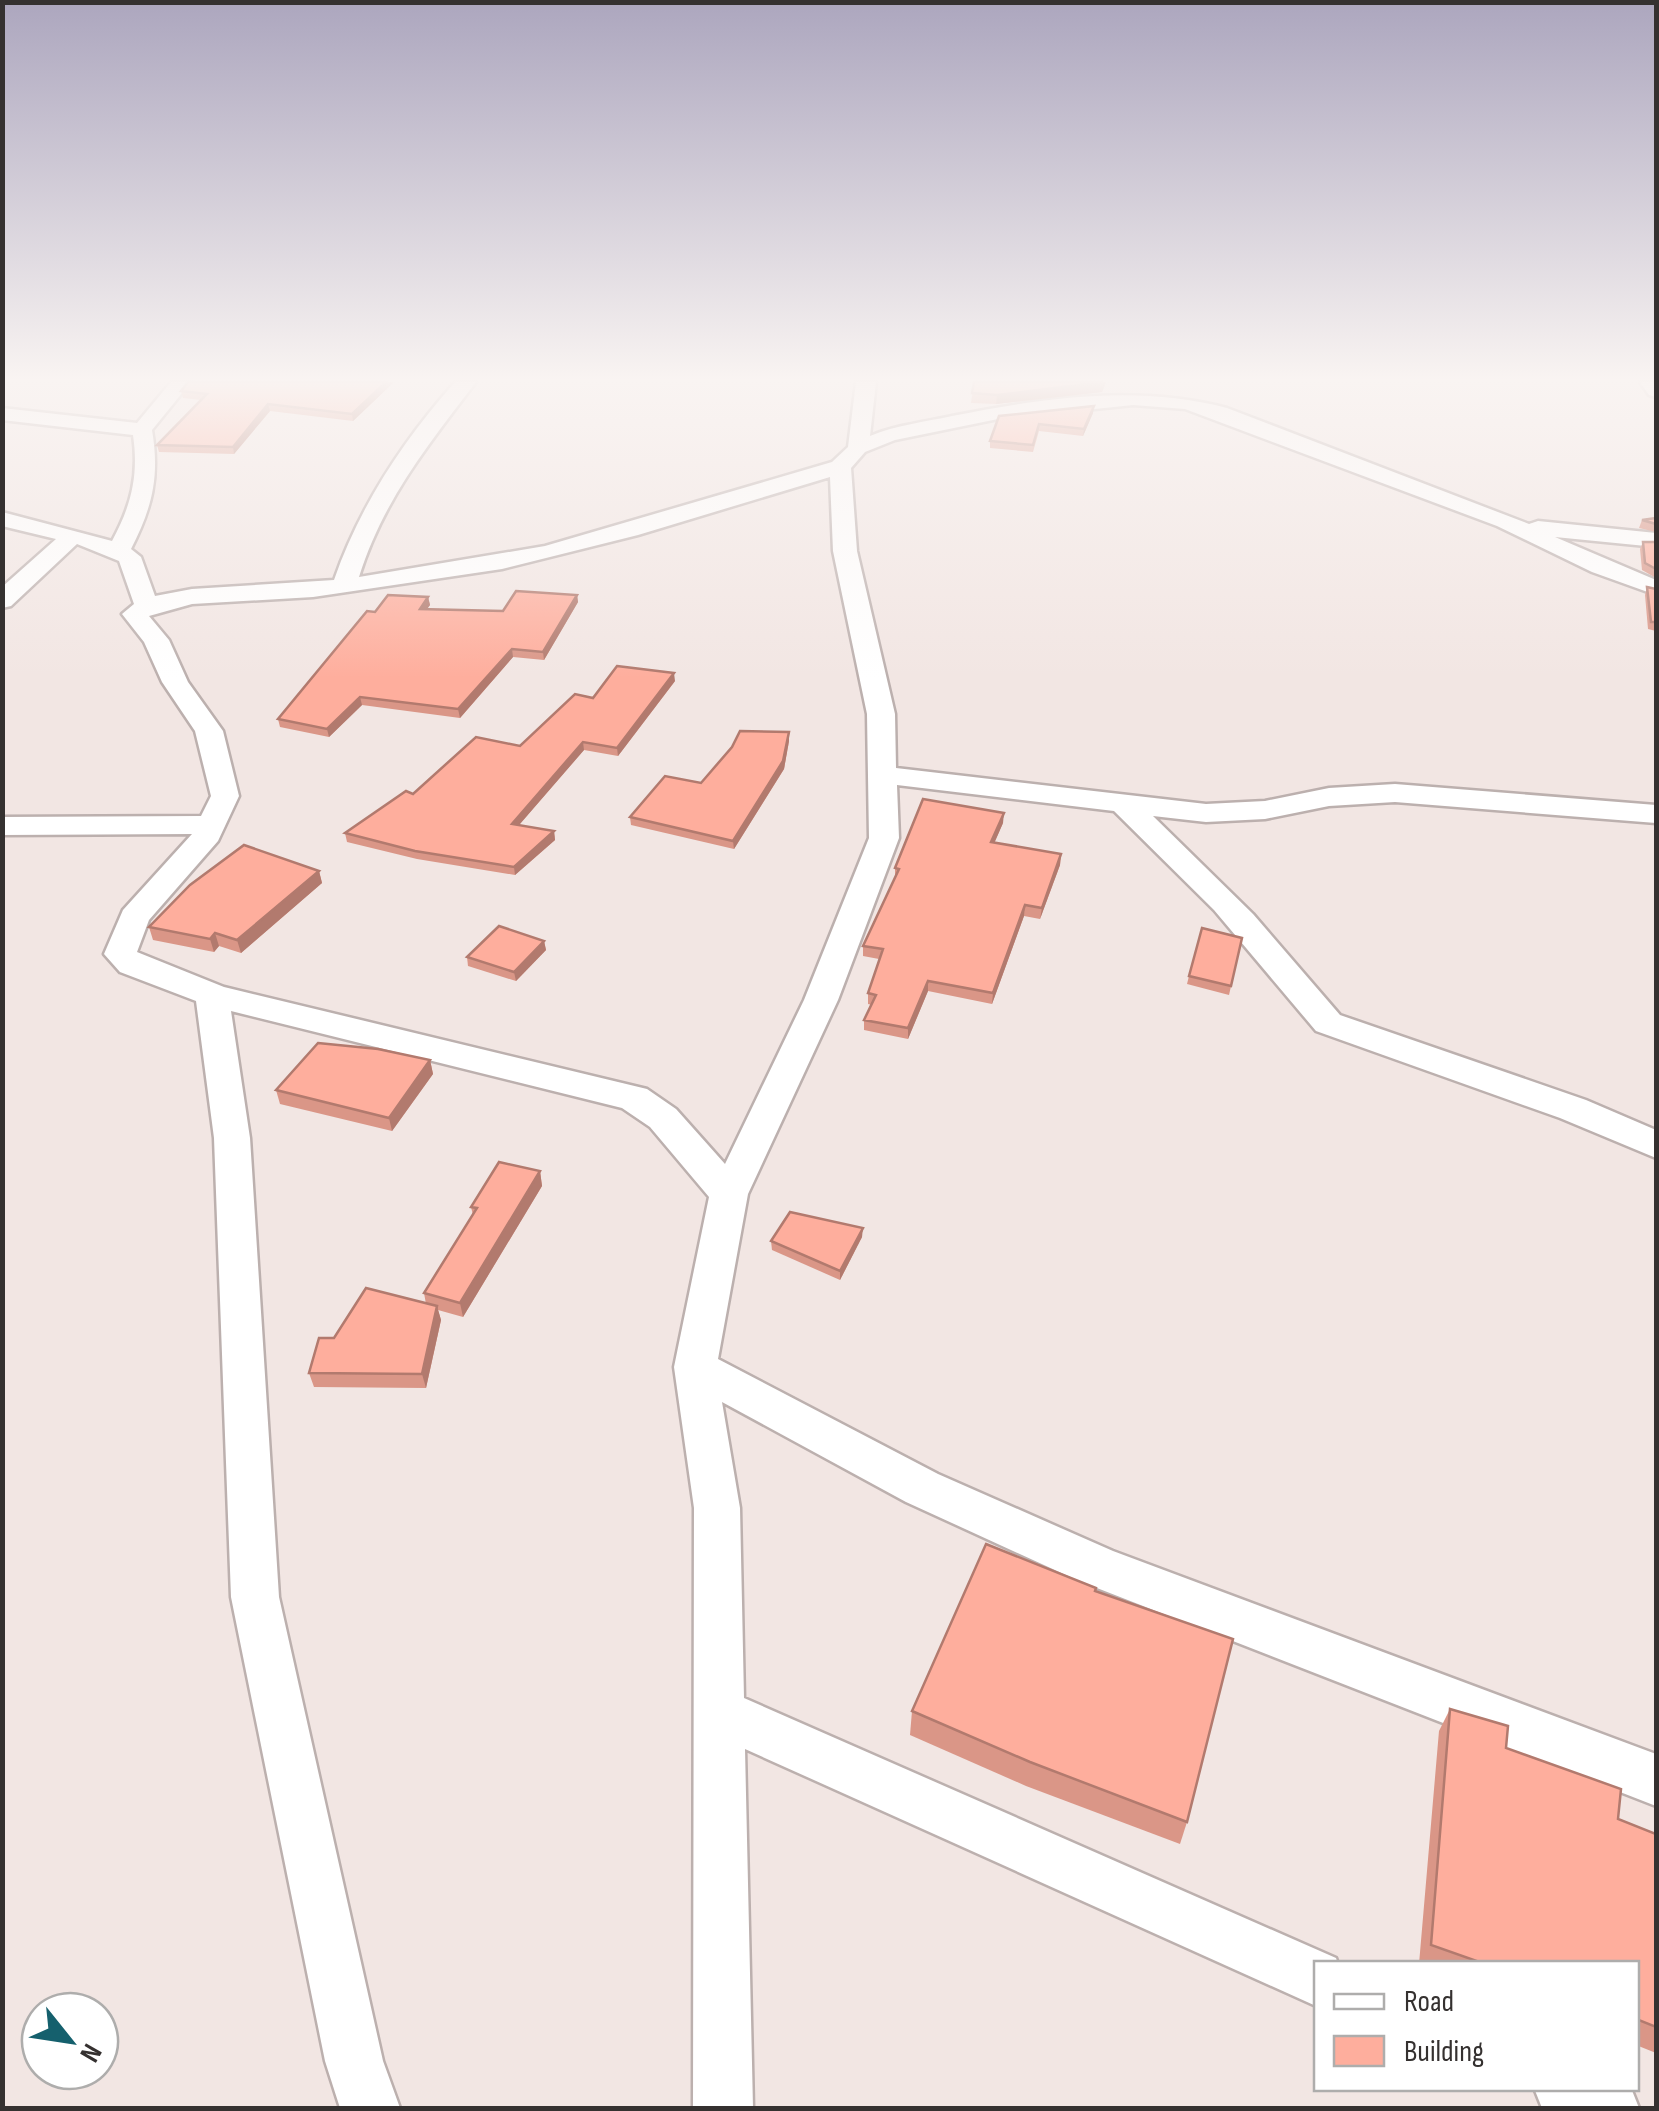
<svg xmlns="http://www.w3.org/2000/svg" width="1659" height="2111" viewBox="0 0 1659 2111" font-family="'Sofia Sans Condensed',sans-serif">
  <rect width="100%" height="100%" fill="#f2e6e3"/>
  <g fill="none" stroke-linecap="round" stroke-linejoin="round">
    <g stroke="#bcb0ae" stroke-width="5">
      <g id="minor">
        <path d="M171 382H191L152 430C160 477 152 508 131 549L141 557 155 596 192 589 334 580C360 505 403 441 455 382H476C428 445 383 500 359 577L545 546 832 462 848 447 856 382H876L870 436C896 425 925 422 952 416 1042 398 1137 384 1227 408L1529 524 1538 521 1656 533V547L1555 537 1656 580V595L1592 572 1497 526 1185 409 1133 405 998 419 895 440 865 452 851 468 857 551 895 714 896 768 1206 804 1265 801 1329 788 1395 784 1656 805V823L1395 802 1329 806 1265 819 1206 822 1153 816 1253 914 1340 1015 1586 1100 1656 1130V1158L1560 1118 1316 1031 1214 910 1114 811 897 785 899 838 838 1000 748 1194 718 1359 938 1474 1113 1551 1656 1754V1806L1079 1581 906 1502 722 1402 740 1508 744 1698 1336 1958 1338 1964H1316V2006L745 1749 753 2108H693L694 1508 674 1367 709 1197 650 1127 622 1108 231 1011 250 1138 279 1597 383 2061 400 2108H340L325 2061 231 1597 214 1138 196 1001 120 972 104 954 123 910 192 834 2 835V817L201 816 211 796 195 731 162 682 144 642 122 614 134 604 119 561 77 544 11 606 2 608V587L56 539 2 526V512L112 541C131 506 139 476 133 435L2 420V408L137 423ZM830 477 833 551 867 714 869 838 804 1000 725 1164 676 1109 647 1089 224 987 137 952 149 920 218 841 239 796 223 731 188 682 169 640 149 616 192 604 313 597 502 569 638 535Z"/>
        <polygon points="1640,382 1656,382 1656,397 1649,395"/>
        <polygon points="1534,2088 1631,2088 1639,2108 1542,2108"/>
      </g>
    </g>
    <use href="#minor" fill="#fff" fill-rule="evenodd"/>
  </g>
  <g fill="#da9687">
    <polygon points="188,382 393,382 393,383 353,421 270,411 234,454 159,452 157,445 201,400 183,398 181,391"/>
    <polygon points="974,382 1106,382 1102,392 996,404 971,403"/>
    <polygon points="1093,413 1083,436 1039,431 1033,452 990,448 990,441 999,416"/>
    <polygon points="1656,518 1656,532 1639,528 1642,520"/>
    <polygon points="1643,542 1656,542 1656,578 1642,570 1640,549"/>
    <polygon points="1647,587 1656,589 1656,631 1648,629 1645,595"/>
    <polygon points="577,595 578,602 544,660 513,657 460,718 362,705 329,737 280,727 278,719 375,612 428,597 430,605 427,609 503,611"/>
    <polygon points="675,681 618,756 584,750 519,825 554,831 555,840 515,875 417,859 347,842 345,833 413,794 520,746 593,698"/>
    <polygon points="789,741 784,769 734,849 631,825 630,817"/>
    <polygon points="1003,823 994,843 1061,854 1060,865 1040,919 1024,916 992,1004 928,991 908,1039 864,1030 864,1020 872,1005 868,1004 868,993 879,959 863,956 863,946 895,879 895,868"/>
    <polygon points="319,871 322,883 241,953 219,946 214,952 153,940 149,927"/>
    <polygon points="1242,938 1229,995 1187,984 1189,976"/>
    <polygon points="544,941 546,950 516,981 468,966 467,957"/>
    <polygon points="430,1060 433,1074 392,1131 280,1104 276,1090"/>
    <polygon points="540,1171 542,1186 463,1317 438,1310 441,1320 426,1388 314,1387 309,1373 334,1338 426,1304 424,1293 473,1215 471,1207"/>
    <polygon points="862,1237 840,1280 772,1250 771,1241"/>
    <polygon points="1450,1709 1506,1748 1618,1819 1656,1834 1656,2053 1636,2045 1636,1964 1419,1964 1439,1731"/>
    <polygon points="912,1711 1187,1822 1180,1844 1026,1786 910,1735"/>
  </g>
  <g fill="#b27a6e">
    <polygon points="386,382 393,382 393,383 353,421 352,414"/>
    <polygon points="1106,382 1102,392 996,404 997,395"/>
    <polygon points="268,404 270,411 234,454 233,447"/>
    <polygon points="1094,406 1093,413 1083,436 1084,429"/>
    <polygon points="577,595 578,602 544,660 543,652"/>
    <polygon points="428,597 430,605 421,617 420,609"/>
    <polygon points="512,649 513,657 460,718 458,709"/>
    <polygon points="674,673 675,681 618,756 617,748"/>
    <polygon points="360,697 362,705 329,737 327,729"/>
    <polygon points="789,732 789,741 784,769 734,849 733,841"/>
    <polygon points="583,742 584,750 513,832 512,824"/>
    <polygon points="1004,813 1003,823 990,853 991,842"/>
    <polygon points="554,831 555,840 515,875 514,867"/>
    <polygon points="1061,854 1060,865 1040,919 1042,908"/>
    <polygon points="319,871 322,883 241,953 237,940"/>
    <polygon points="1025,905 1024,916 992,1004 993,993"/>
    <polygon points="215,933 219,946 214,952 210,939"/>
    <polygon points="544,941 546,950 516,981 514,972"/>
    <polygon points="928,981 928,991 908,1039 908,1028"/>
    <polygon points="430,1060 433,1074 392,1131 389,1118"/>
    <polygon points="540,1171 542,1186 463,1317 460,1303"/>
    <polygon points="863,1228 862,1237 840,1280 840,1271"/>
    <polygon points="437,1306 441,1320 426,1388 422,1374"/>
  </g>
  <g fill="#feae9d" stroke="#b27a6e" stroke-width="2.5">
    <polygon points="188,382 386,382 352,414 268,404 233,447 157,445 207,394 181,391"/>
    <polygon points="974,382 1103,382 997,395 972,393"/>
    <polygon points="1094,406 1084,429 1039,424 1033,445 990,441 999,416"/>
    <polygon points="1656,518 1656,524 1642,520"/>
    <polygon points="1643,542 1656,542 1656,569 1645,563"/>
    <polygon points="1647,587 1656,589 1656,622 1651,622"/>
    <polygon points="516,591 577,595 543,652 512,649 458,709 360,697 327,729 278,719 367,611 375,612 388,595 428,597 420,609 503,611"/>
    <polygon points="617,666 674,673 617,748 583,742 512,824 554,831 514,867 415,851 345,833 406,791 413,794 476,737 520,746 575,694 593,698"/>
    <polygon points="740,731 789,732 783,761 733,841 630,817 665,776 701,783 732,747"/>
    <polygon points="923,799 1004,813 991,842 1061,854 1042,908 1025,905 993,993 928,981 908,1028 864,1020 876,995 868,993 883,949 863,946 899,869 895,868"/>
    <polygon points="244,845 319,871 237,940 215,933 210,939 149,927 190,885"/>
    <polygon points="499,926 544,941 514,972 467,957"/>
    <polygon points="1202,928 1242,938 1231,986 1189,976"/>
    <polygon points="318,1043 378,1049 430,1060 389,1118 276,1090"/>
    <polygon points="499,1162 540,1171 460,1303 424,1293 477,1208 471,1207"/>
    <polygon points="790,1212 863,1228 840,1271 771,1241"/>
    <polygon points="366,1288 437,1306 422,1374 309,1373 319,1338 334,1338"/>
    <polygon points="986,1544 1096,1588 1095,1591 1233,1639 1187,1822 1030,1762 912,1711"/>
    <polygon points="1450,1709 1508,1726 1506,1748 1621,1789 1618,1819 1656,1834 1656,2027 1636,2019 1636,1964 1485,1964 1431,1945"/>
  </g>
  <linearGradient id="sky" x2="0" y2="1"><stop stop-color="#aca6be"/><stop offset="0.56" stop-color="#f9f4f2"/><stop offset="1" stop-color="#f9f4f2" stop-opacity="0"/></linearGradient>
  <rect width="1659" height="678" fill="url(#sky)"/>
  <rect width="1659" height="2111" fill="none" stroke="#353130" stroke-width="10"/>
  <rect x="1314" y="1961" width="325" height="130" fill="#ffffff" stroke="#aeadac" stroke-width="2.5"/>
  <rect x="1334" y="1994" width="50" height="15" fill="#ffffff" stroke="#aeadac" stroke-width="2.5"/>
  <text x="1404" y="2011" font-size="30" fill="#353130">Road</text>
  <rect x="1334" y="2036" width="50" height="30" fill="#feae9d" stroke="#aeadac" stroke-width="2.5"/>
  <text x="1404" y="2061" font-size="30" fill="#353130">Building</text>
  <g transform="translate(70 2041) rotate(120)"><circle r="48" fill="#ffffff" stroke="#aeadac" stroke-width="2.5"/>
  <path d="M0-8L18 38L0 25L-18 38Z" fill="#15606d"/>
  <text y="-15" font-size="28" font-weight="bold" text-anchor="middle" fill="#353130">N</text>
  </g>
</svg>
